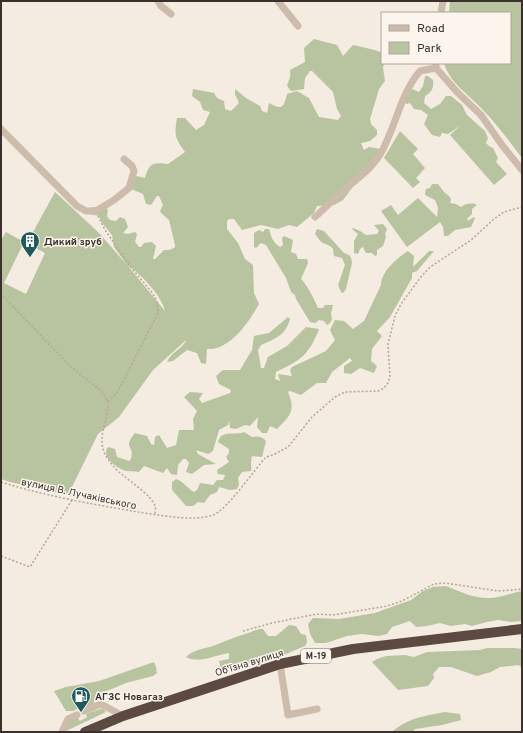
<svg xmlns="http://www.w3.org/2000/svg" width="523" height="733" viewBox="0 0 523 733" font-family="Overpass,sans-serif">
  <rect width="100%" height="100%" fill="#f4ebe1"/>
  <g fill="#b8c4a0" fill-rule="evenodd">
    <path d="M450 1H522V158C509 141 496 123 481 108 468 94 449 82 444 63H510V13H449Z"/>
    <path d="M314 39 337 45 343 56 353 45 375 50 382 53V63H384L383 68 385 81 379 89 370 119 371 124 377 130V135L370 141 361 143 364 150 369 147 381 149 343 200 334 205 317 206 314 213 297 227 289 225 278 229 261 225 242 230 234 219H229L227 221V229L238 243 245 259 253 265 254 293 259 304C249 322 229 351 207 349L206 364 201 363 197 353 187 350 173 361 167 362C170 353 181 350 186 341H185L153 370 119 417 98 434 68 495 10 482 1 479V240L6 232 24 242 4 283 26 294 45 253 27 243 55 192 99 233 127 265 114 247 112 235 102 223 99 216 90 214 89 208 104 206 108 210 107 216 110 220 116 221 120 217 125 219 128 227 123 233 128 234 135 232 137 234 135 242 139 247H141L144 243 152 242 156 246 153 259H155L164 250C169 250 171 250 175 247V245L169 220 161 213 160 211 163 205 159 196H157L151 205 146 204 143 194 131 189 136 176 145 178C149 163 153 162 168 164L185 152C175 138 174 136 177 118H185L196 130 204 125 210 112 203 110 200 102 192 96 193 89 214 93 217 98 224 101 225 109 231 111 239 103 235 94V89L246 98 260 106 262 111 267 113 269 103C282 111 284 107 287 94L297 91 309 98 319 117 338 120 341 116 337 109 333 92 312 71H310L305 78 304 89 291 91C284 84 289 84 290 76 291 74 290 72 290 70L305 62 304 48ZM128 266C140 273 162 296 165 311Z"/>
    <path d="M425 76H428L433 80C434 88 432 92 425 96L424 103 431 109 440 104 446 96H451L462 105 467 115 485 131 488 138 486 143 489 146 493 148 498 158 496 162 507 174 494 185 450 135 460 126 448 134 442 133 440 137 432 135 424 124 428 115 421 110 414 109 410 103 407 104 405 103 409 91 412 89 419 92 423 86Z"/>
    <polygon points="400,131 418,149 413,154 425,168 416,178 420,182 413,188 384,158"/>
    <path d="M432 184H438L444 192 450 197 451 200 450 203 456 204 461 207C465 204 471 202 477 205L472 209V214L467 219 468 221 474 217 475 218 471 227 455 230 448 236H444L443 227 440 222 407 247 381 211 391 205 398 215 418 198 437 217 438 208 435 200 425 195 426 189 430 188Z"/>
    <polygon points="383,224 387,229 385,234 386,237 383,246 377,250 377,255 375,256 372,253 366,253 363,247 360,249 358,254 354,253 354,241 358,234 352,229 353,228 360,231 366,235 377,234 379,231 374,225"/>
    <path d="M265 229H269C271 236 273 243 280 247L283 245 282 238 284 236 293 240 291 252 296 254 298 259H307L308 263 301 279C306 283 316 302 318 308H323L325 305H333L331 314 332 319 330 323 327 325 324 321 319 320 315 323 310 322 296 299 295 295 291 292 286 278 266 245 261 243 256 248 254 247V233L259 230 263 232Z"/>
    <polygon points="317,229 324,231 344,253 349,255 351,258 352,263 346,289 343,293 341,292 338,285 345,265 342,258 334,256 333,249 330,246 321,242 315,234"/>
    <path d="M408 251 414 256 413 267 429 251H434L417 271 412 273V278L390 317 377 331 382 336 372 349 371 361 377 366 374 373 360 368 351 374 344 373V366L352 361 350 358 332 372 326 383H317L301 395 290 391 288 392C296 411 290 416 277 429L270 426 267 433H262L257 427 258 417 250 426 245 425 236 429 230 428 229 421 228 425 219 430 213 451 208 454 196 450 198 454 216 464 204 465 192 474 186 472 189 463 186 459H183L178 465 177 475 171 474 167 468 163 473 144 466 139 472C134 471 127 472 123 470 114 466 101 456 108 447L115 449 117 457 129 461 131 459C135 444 122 449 135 433L147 436 151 444 154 445 155 437 159 435 167 448 176 445 179 430H194L193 419 197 411 184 397 190 392 203 393 199 399 202 403 230 393 231 390 219 384 216 376 223 370H240L252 350 254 336 269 333 288 317 290 319C286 335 275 339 261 345L258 350 261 368H264L268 357 287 346 306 327 319 329C309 355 301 360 276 372L275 379 280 381 278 374 292 376 290 370 292 367 326 351 335 340 330 330 335 320 344 321 353 329 364 321 381 285C381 272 397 258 408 251Z"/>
    <path d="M244 432 252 437C257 436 262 436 266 441L262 457 252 456C250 464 252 465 251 471L242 472 238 478 239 485 237 489 230 490 219 487 217 492 210 495 204 503 198 502 193 506H186L172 490V482L176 479C183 481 187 488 194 492L197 490 200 483 213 485 217 480H223L225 475 218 474 217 470 229 462 226 457 229 453V449L218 442C221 429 236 436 244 432Z"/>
    <path d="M446 586C461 592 475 599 491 598 501 597 512 593 522 591V621L511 622 498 620 487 622 472 626 465 624 451 626 440 623 427 626 416 627 410 621 392 627 387 634 379 636 362 634 347 636 326 643H315L310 634 308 624 313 618 339 619 375 613 411 600 423 591 433 587Z"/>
    <path d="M289 625 296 626 301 634 306 635 307 642 305 646 279 657 266 661 253 662 233 669 221 668 219 661 229 659V653C215 655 199 664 186 657 195 648 207 649 218 644 227 640 236 637 245 634 253 632 254 629 263 629L268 636H276Z"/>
    <polygon points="487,648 515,648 522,649 522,668 519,665 500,667 491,672 477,676 451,667 439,667 433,674 434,678 428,686 398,690 372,662 377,659 386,656 405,655 414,657 427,652 480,650"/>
    <polygon points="154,662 156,667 157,673 153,676 126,683 95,696 94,703 92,706 82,706 73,711 66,711 54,691 66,687 99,681"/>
    <polygon points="100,709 103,709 106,712 66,731 70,721 78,718 80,721 87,717 86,714"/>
    <path d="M445 712 460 714 461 720 442 725 415 729 413 732H392C408 718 424 716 445 712Z"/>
  </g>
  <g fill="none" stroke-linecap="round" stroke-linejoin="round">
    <g stroke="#b9a596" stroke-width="1.5" stroke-dasharray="2 2" stroke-linecap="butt">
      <polyline points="98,216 105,230 133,270 151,291 157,301 158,313 117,393 108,401"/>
      <path d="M1 294C27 320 51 348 78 373 87 381 102 388 107 400 113 413 94 435 106 456 111 464 117 471 124 476 133 484 151 495 155 506 156 508 155 512 155 515"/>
      <path d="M1 482C45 496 92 504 138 512 159 515 193 522 213 515 226 511 255 469 266 457L273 455 288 447 312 417 335 397 345 392 378 391 384 388 388 383 390 377 388 344 395 316 401 304 420 278 430 267 471 240 494 219 504 212 522 207"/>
      <polyline points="1,556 30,567 72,500"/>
      <polyline points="243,631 272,623 317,614 333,615 387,606 402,601 434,584 445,583 498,591 513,590 522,589"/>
    </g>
    <g stroke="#cdbbac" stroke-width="7">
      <polyline points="158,1 161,6 171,14"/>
      <polyline points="278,1 298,26"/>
      <polyline points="441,13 443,1"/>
      <polyline points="436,63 436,68 457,92 481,115 502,145 522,170"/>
      <polyline points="1,129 77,206 86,211 96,211 114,200 129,188 134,171 132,166 124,159"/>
      <path d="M315 217C325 208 334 199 344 190 358 178 374 167 382 151 396 125 401 93 420 71L436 68"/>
      <polyline points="280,664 288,715 317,709"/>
      <polyline points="84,711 101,704 123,716"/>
      <polyline points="62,732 68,719 77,715"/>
    </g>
    <polyline stroke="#5c4a42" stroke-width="10" points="85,732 123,716 280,664 353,649 522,629"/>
  </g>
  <defs>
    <g id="building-pin" transform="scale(1)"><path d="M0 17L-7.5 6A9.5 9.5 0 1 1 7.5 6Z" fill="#1f5a5e" stroke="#fbf5ee"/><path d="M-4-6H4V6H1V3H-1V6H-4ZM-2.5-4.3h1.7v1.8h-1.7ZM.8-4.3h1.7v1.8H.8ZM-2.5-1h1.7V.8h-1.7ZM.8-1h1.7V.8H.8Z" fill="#fff"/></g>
    <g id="fuel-pin" transform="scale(1)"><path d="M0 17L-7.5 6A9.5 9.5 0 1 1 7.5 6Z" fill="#1f5a5e" stroke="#fbf5ee"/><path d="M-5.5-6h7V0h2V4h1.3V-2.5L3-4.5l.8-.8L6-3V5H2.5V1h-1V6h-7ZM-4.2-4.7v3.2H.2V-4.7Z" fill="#fff"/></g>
  </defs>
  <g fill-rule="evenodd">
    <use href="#building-pin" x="30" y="241"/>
    <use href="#fuel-pin" x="81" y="696"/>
  </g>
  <g text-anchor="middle" stroke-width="3" stroke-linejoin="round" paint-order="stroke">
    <rect fill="#fbf5ee" stroke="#756b66" stroke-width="1" x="301" y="649" width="30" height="14" rx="3"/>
    <g font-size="9" font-weight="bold" fill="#3b302b">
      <text x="316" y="659">М-19</text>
    </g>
    <g font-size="10" font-weight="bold" fill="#3b302b" stroke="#fbf5ee" text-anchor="start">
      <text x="44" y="245">Дикий зруб</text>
      <text x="95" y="700">АГЗС Новагаз</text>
    </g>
    <g font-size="10" fill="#3b302b" stroke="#fbf5ee">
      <text transform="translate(79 493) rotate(12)" y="4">вулиця В. Лучаківського</text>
      <text transform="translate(249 662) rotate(-17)" y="4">Обʼїзна вулиця</text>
    </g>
  </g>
  <rect width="523" height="733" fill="none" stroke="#3b302b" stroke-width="4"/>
  <rect x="381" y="12" width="130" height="52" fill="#fbf5ee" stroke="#aea6a0"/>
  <rect x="389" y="25" width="20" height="6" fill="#cdbbac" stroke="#aea6a0"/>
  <text x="417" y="32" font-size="12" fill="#3b302b">Road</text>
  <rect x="389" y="42" width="20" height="12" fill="#b8c4a0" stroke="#aea6a0"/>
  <text x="417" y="52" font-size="12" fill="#3b302b">Park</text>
</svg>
